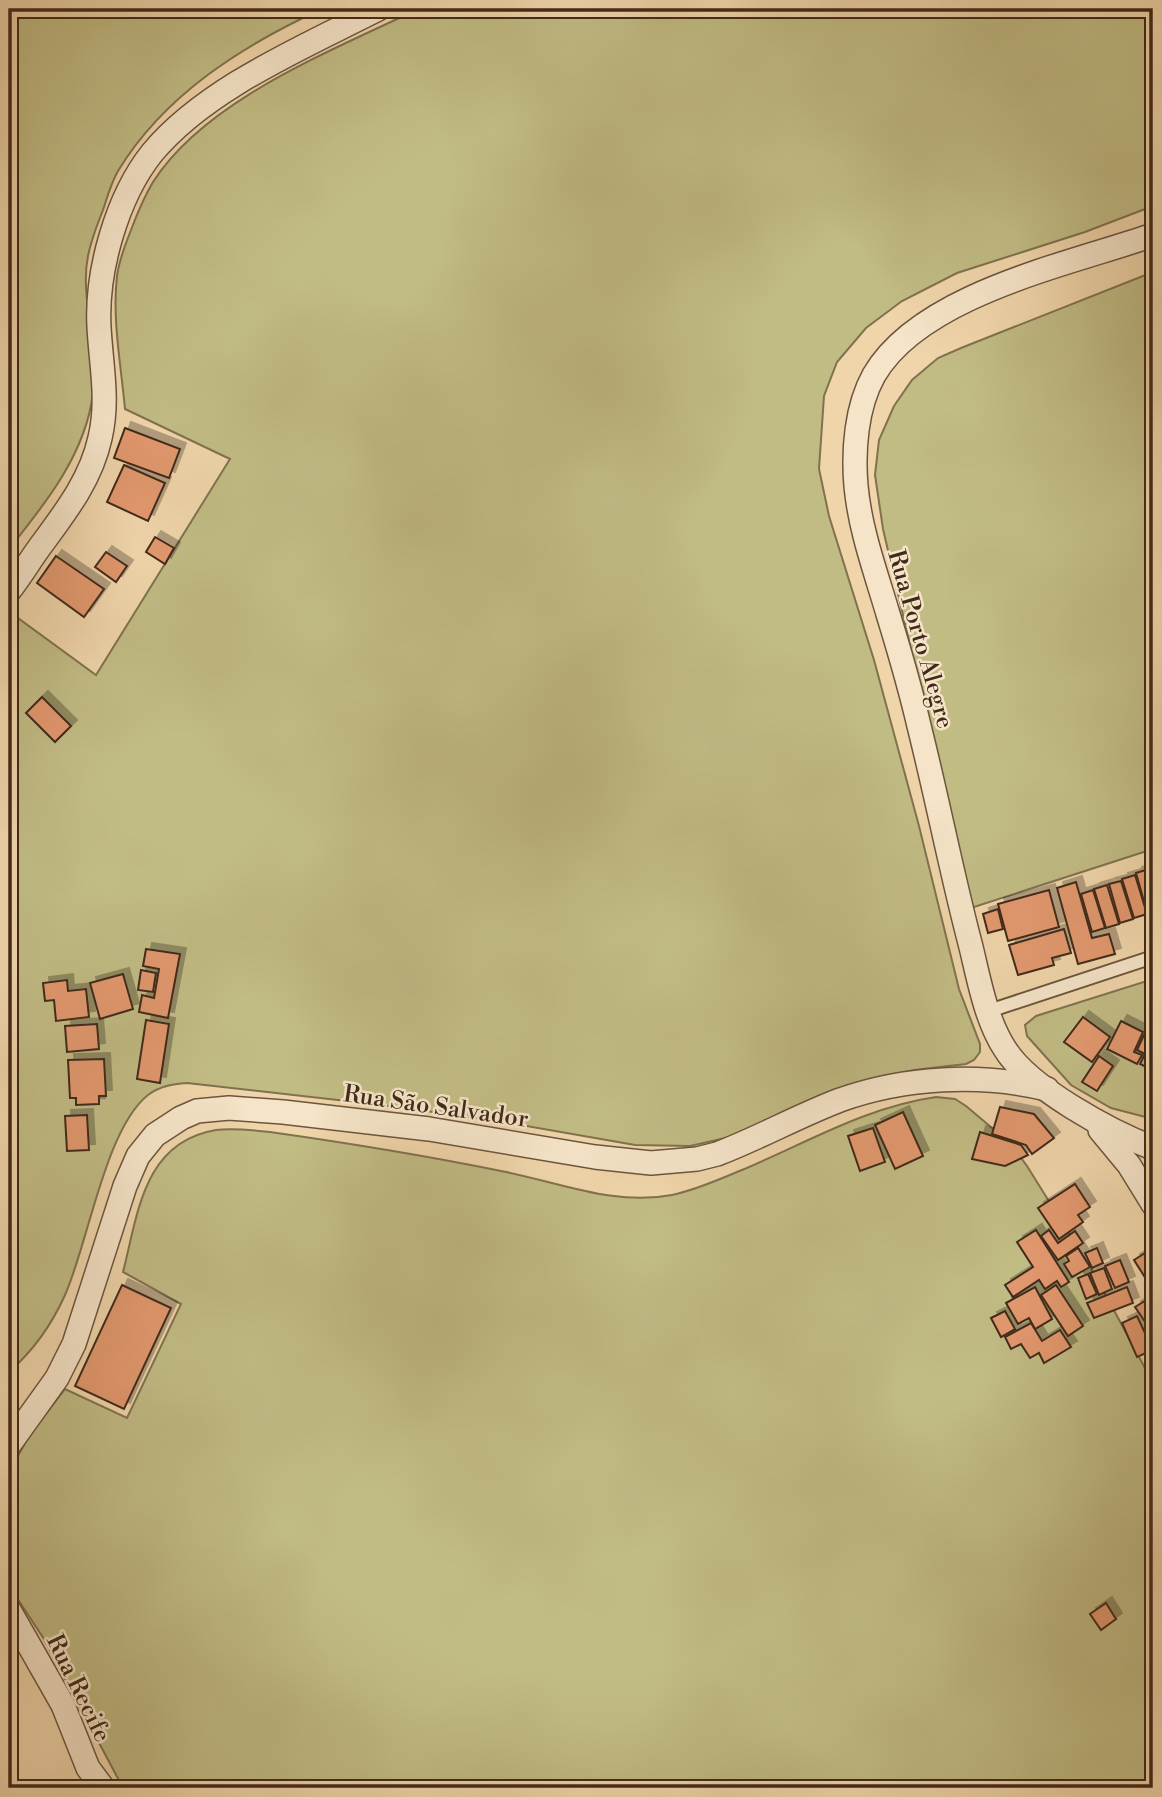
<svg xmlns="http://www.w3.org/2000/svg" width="1162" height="1797" viewBox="0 0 1162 1797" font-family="'Libre Bodoni',serif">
  <defs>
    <filter id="shadow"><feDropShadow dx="6" dy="-6" stdDeviation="0" flood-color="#0004"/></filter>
  </defs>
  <rect width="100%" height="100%" fill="#f0d5aa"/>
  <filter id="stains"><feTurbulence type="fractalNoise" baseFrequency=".00286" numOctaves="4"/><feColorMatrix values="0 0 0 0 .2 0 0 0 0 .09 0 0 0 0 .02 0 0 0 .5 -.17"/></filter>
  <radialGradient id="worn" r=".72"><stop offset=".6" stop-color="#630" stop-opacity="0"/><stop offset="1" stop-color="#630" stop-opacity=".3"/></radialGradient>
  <g fill="#c1bb84" stroke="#80724f" stroke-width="2">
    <path d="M9 9H322C243 45 164 95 118 171 111 183 107 198 103 210 97 225 91 241 88 256 82 285 90 316 92 345 93 360 95 378 93 393 86 453 46 503 9 549Z"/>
    <path d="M418 9H1153V206L1085 232 957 273 902 301 866 328 837 362 824 396 819 469 829 516 874 660 919 826 959 989 980 1044V1052L974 1060 966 1064 914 1070 869 1080 730 1137 690 1146 635 1145 486 1119 373 1104 187 1083C173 1084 160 1086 148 1095 105 1129 88 1244 65 1295 52 1324 33 1351 9 1372V616L11 613 96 675 230 459 125 409C121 365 112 319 117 276 119 260 125 245 131 230 137 214 144 197 153 182 206 99 332 51 418 9Z"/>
    <polygon points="1153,272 1153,849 971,908 883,529 875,475 879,440 894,406 912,380 938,358 961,348"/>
    <polygon points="1153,979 1153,1119 1111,1108 1071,1085 1027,1036 1025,1025 1036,1016"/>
    <path d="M936 1097 955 1099 966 1106 1011 1144 1027 1166 1095 1275 1153 1383V1788H123L44 1639 9 1586V1472L29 1436 65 1389 127 1418 181 1304 123 1272C138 1214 143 1142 216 1130 234 1128 252 1130 270 1132 348 1143 428 1156 506 1172 561 1183 615 1206 672 1195 696 1190 720 1179 742 1170 806 1143 866 1107 936 1097Z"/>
  </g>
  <g fill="#e2986e" stroke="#402a1a" stroke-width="2" filter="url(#shadow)">
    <polygon points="125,428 180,449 169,478 114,458"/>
    <polygon points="124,465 165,483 148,521 107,502"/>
    <polygon points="155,537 174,548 165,564 146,552"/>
    <polygon points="106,552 127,566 116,582 95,567"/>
    <polygon points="56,556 104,589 84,617 37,583"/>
    <polygon points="42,697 71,726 55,742 26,713"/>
    <polygon points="1149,869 1153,885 1153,910 1147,912 1136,873"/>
    <polygon points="1135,875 1147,914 1134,918 1122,879"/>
    <polygon points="1121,881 1133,919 1120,923 1109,884"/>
    <polygon points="1076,882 1092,938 1109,934 1115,954 1078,964 1057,888"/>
    <polygon points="1107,885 1119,924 1106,928 1094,889"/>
    <polygon points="1049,890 1059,927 1008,941 998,904"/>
    <polygon points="1093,890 1105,928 1092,932 1081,894"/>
    <polygon points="998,909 1003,929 988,933 983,914"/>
    <polygon points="1064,929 1071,953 1052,958 1054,965 1018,975 1009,945"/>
    <polygon points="146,949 180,954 168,1018 139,1012 142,995 154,998 159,969 143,966"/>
    <polygon points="141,970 156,973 153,992 138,990"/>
    <polygon points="123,974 133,1009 100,1019 90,983"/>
    <polygon points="67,980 68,991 86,989 89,1017 56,1021 54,1000 45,1001 43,983"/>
    <polygon points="1083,1017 1110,1037 1092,1062 1064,1042"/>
    <polygon points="146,1020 169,1024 160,1083 137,1079"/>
    <polygon points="1121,1021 1143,1032 1134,1052 1142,1055 1137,1064 1107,1049"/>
    <polygon points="97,1024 99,1049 67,1052 65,1026"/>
    <polygon points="1144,1035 1153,1039 1153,1070 1140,1064 1145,1054 1137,1050"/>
    <polygon points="1099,1056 1113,1066 1097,1091 1082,1082"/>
    <polygon points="104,1059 106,1096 99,1096 99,1104 76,1105 76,1098 70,1098 68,1060"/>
    <polygon points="1000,1107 1034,1114 1054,1138 1032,1154 1026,1145 992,1134"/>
    <polygon points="903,1112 923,1156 895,1169 875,1125"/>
    <polygon points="87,1115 89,1150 67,1151 65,1116"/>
    <polygon points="873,1128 885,1162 860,1171 848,1136"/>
    <polygon points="980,1132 1021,1145 1028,1155 1005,1166 972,1159"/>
    <polygon points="1075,1184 1090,1207 1078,1215 1083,1222 1059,1239 1038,1208"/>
    <polygon points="1036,1230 1069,1282 1061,1287 1057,1281 1045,1289 1039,1280 1013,1297 1005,1285 1033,1267 1017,1242"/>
    <polygon points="1049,1230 1058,1243 1075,1231 1083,1243 1058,1260 1041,1236"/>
    <polygon points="1078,1248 1090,1267 1072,1277 1064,1264 1069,1261 1066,1256"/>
    <polygon points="1097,1248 1103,1263 1092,1268 1085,1253"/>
    <polygon points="1153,1248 1153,1290 1134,1260"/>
    <polygon points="1120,1260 1129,1282 1115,1288 1105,1266"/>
    <polygon points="1104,1268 1112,1289 1099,1295 1090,1273"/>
    <polygon points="1088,1274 1097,1294 1086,1299 1078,1278"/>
    <polygon points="122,1285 171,1308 124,1409 75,1386"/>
    <polygon points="1056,1285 1083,1326 1068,1336 1041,1295"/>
    <polygon points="1035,1287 1052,1319 1035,1329 1029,1318 1018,1324 1006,1303"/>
    <polygon points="1127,1287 1133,1303 1094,1318 1087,1303"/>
    <polygon points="1153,1296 1153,1327 1150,1329 1135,1307"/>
    <polygon points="1005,1311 1015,1329 1001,1337 991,1318"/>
    <polygon points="1137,1316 1153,1350 1137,1357 1122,1323"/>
    <polygon points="1031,1323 1042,1341 1060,1330 1071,1347 1044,1363 1039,1353 1030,1358 1021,1344 1011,1349 1005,1337"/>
    <polygon points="1106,1603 1116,1619 1101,1630 1090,1614"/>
  </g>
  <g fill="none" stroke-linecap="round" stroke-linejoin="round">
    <g stroke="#6c553e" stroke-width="16">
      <polyline id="lane" points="989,1011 1153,957"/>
    </g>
    <g stroke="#6c553e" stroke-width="26">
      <g id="street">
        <path d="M1153 235C1070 264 921 294 874 375 856 407 853 451 856 486 860 530 876 573 888 614 900 653 911 691 920 730 938 802 952 875 971 947 979 980 986 1020 1005 1049 1029 1088 1111 1132 1153 1148"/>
        <path d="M9 591C20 577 29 562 39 548 64 514 91 480 100 438 109 400 101 365 99 327 96 271 117 197 152 153 206 88 304 47 378 9"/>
        <polyline points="1100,1130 1129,1165 1153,1204"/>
        <path d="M9 1445 57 1378 74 1344 125 1186 138 1156 155 1135 181 1118 197 1111 229 1108 283 1112 429 1129 595 1157 651 1163 697 1159 717 1154C759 1138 798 1116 840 1100 905 1077 980 1073 1047 1089"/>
        <polyline points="9,1610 63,1705 88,1768 103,1788"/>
      </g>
    </g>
    <use href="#lane" stroke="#f5e4c8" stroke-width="12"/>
    <use href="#street" stroke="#f5e4c8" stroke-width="23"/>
  </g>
  <g text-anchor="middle" stroke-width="5" stroke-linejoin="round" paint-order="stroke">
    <g font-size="24" fill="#402a1a" stroke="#f5e4c8">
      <text transform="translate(921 639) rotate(74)" y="8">Rua Porto Alegre</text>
      <text transform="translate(436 1106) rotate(8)" y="8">Rua São Salvador</text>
      <text transform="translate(79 1688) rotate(64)" y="8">Rua Recife</text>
    </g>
  </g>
  <rect width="1162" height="1797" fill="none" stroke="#f0d5aa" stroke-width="35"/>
  <rect x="10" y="10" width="1141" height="1776" fill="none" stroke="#402a1a" stroke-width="3.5"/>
  <rect x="18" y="18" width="1127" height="1762" fill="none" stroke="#402a1a" stroke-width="2"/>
  <rect width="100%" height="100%" filter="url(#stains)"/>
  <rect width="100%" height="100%" fill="url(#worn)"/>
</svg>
